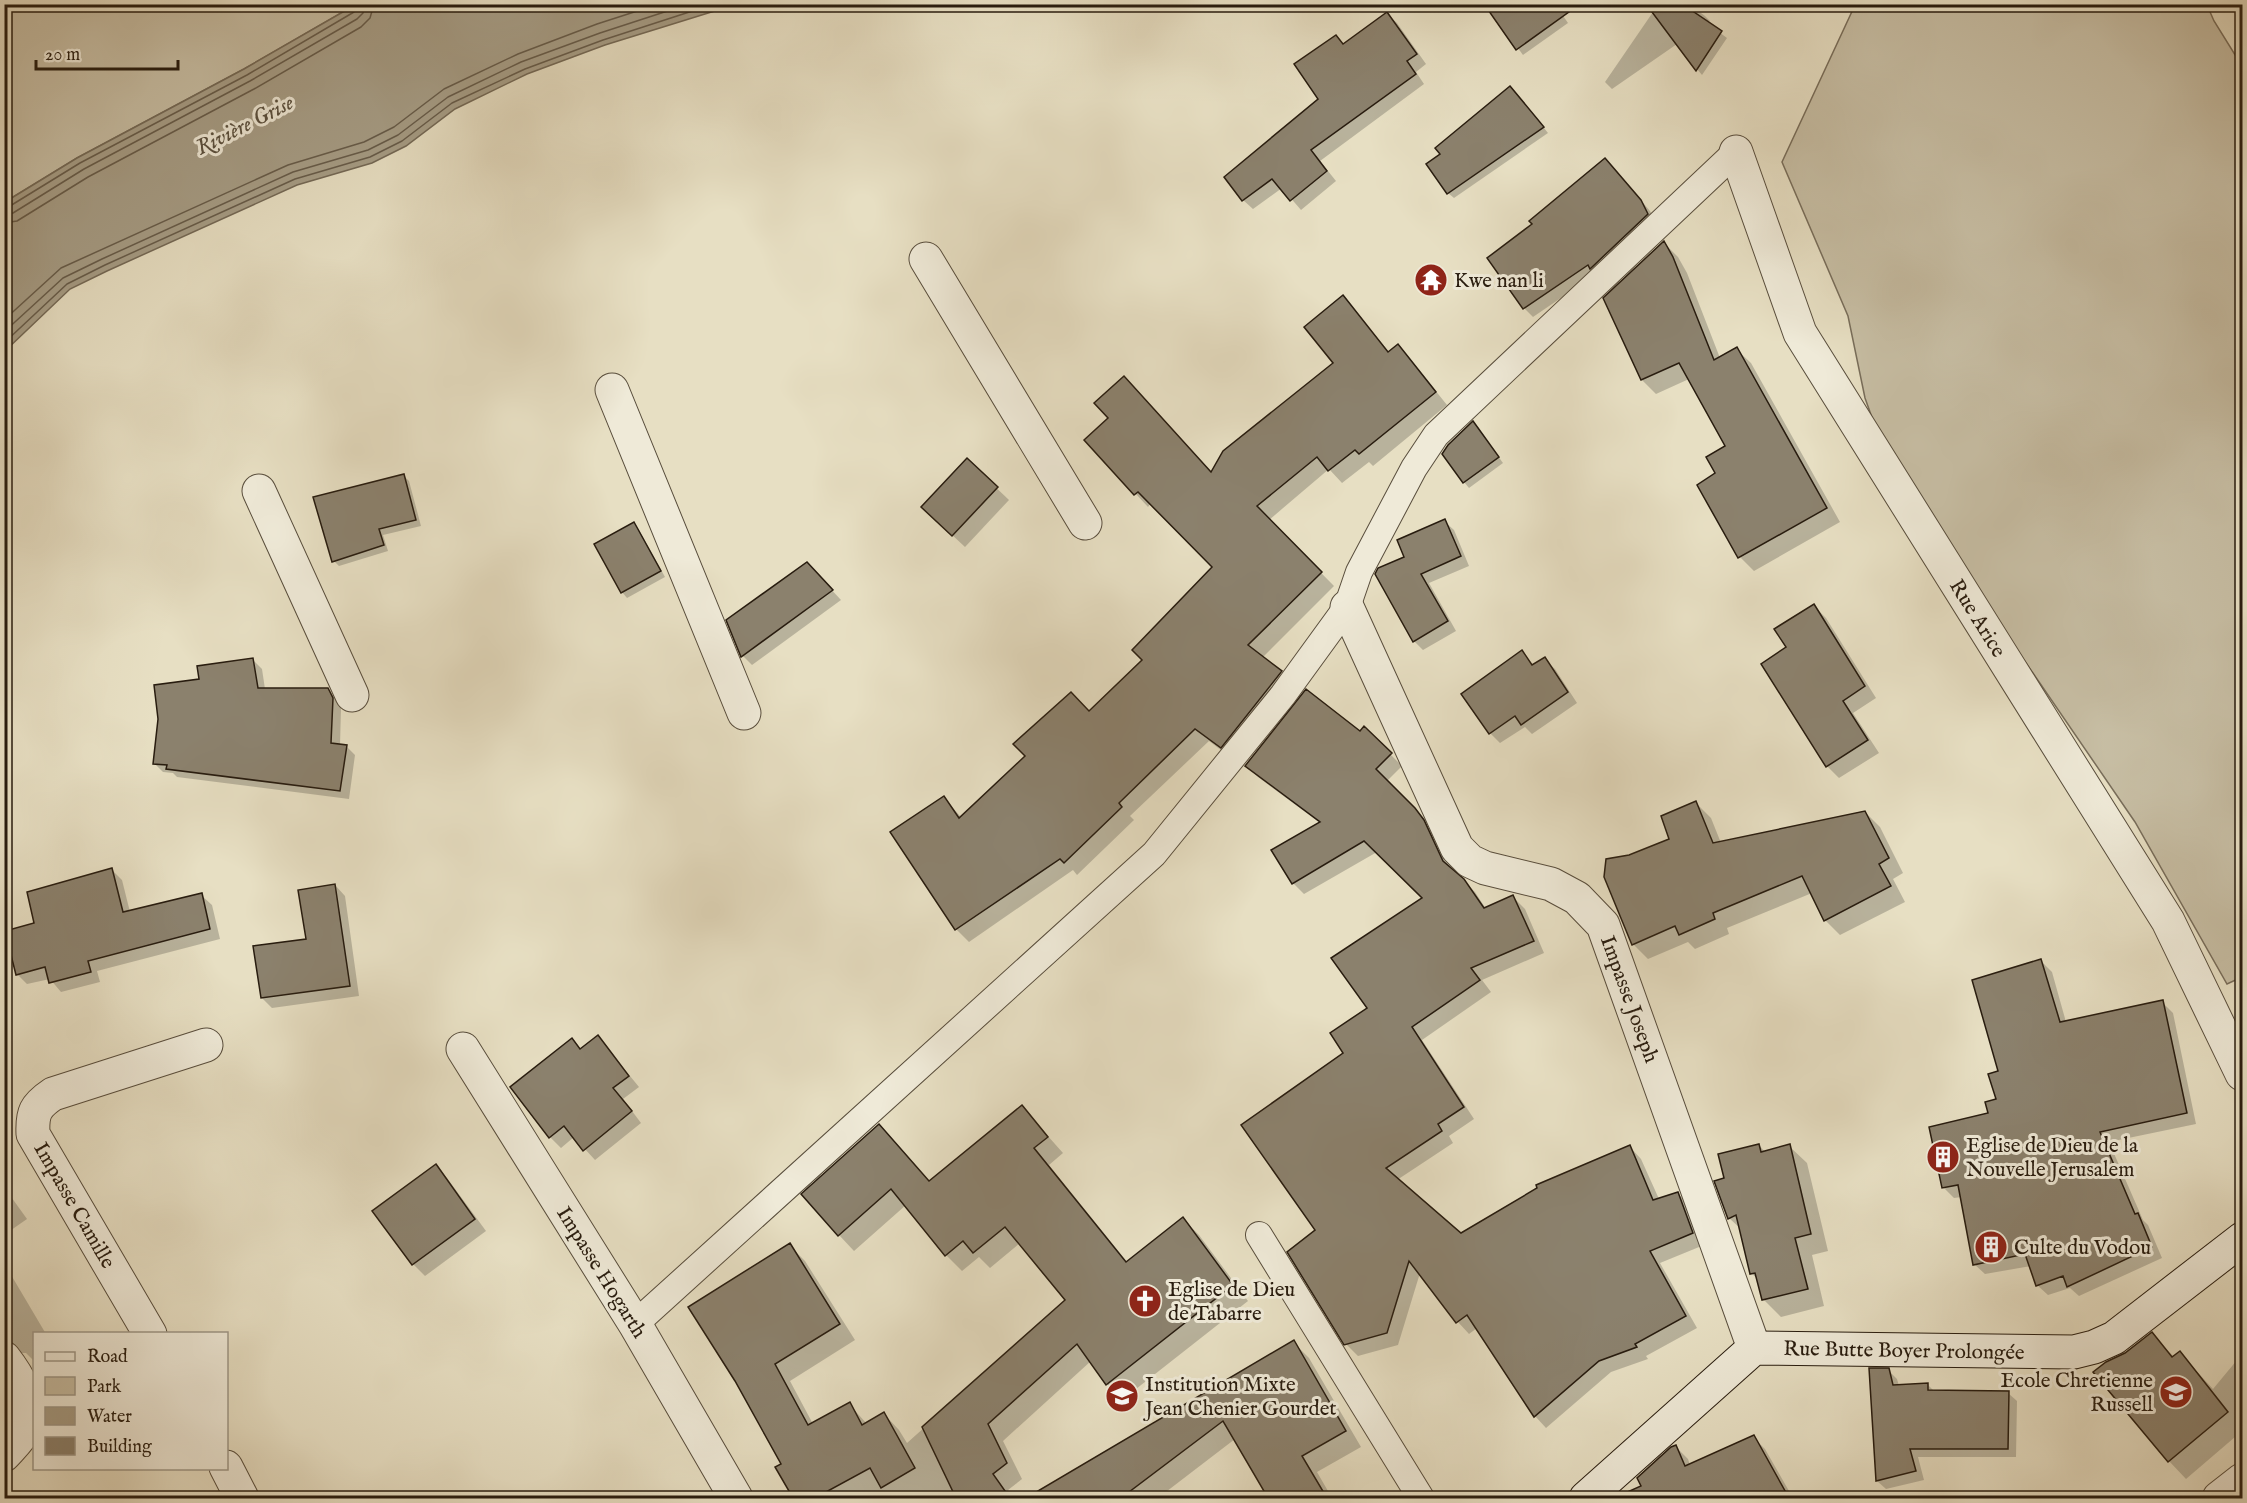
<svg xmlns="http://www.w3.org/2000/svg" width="2247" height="1503" viewBox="0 0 2247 1503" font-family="'IM FELL English',serif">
  <rect width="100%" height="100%" fill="#e7dfc3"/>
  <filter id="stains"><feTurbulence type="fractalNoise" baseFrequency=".00333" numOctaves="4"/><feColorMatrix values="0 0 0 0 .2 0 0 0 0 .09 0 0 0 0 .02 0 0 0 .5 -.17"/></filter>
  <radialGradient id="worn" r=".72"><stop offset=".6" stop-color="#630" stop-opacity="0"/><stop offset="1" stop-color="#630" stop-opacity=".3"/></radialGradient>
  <g fill="#c7bea4" stroke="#786d5a" stroke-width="1.5">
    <polygon points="4,5 355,5 244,69 77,158 5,202"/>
    <polygon points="1855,5 2207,5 2214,21 2242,66 2242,977 2227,984 2135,822 1946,546 1894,479 1865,398 1848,316 1782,162"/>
  </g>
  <polygon fill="#a69d86" stroke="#746956" stroke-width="1.5" points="355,5 734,5 605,45 527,74 455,109 406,146 372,163 297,185 107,271 70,289 5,351 5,202 77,158 244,69"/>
  <g fill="#0003">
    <polygon points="1555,4 1568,23 1523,55 1495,17"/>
    <polygon points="1648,4 1689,4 1705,16 1710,21 1707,23 1727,38 1702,75 1677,44 1612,89 1605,82 1653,12"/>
    <polygon points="1387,14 1397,23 1426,64 1416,72 1424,84 1320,161 1336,181 1301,210 1282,188 1253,209 1243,200 1320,99 1336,37 1344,45"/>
    <polygon points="1516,93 1548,133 1454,198 1448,193"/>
    <polygon points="1614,169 1650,211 1657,224 1596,274 1533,317 1524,308"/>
    <polygon points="1664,243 1678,257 1687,273 1720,358 1736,349 1751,363 1840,522 1754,571 1740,557 1717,474 1727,447 1689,379 1656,394 1642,380"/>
    <polygon points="1343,297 1390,353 1398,346 1410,359 1447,405 1373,466 1369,462 1342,483 1329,469 1269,520 1334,586 1262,658 1294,685 1234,760 1209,741 1130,816 1134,820 1077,875 1073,870 969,942 956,929 944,798 961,817 1089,713 1144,660 1215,567 1151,503 1148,507 1086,440 1212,474 1335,363"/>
    <polygon points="1478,429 1503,463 1469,488 1464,482"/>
    <polygon points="967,460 1009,500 965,547 935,519"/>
    <polygon points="403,475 409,481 421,526 383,535 388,551 339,566 334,561"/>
    <polygon points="1444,521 1454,530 1469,566 1429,583 1456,631 1423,650 1414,641 1406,558"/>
    <polygon points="633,524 639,530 665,577 627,598 622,592"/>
    <polygon points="816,573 841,600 752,665 743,656 728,621"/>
    <polygon points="1814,606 1826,618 1876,698 1853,713 1879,753 1839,778 1827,766 1788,648"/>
    <polygon points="1522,652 1534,666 1544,659 1555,669 1577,703 1532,734 1525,727 1500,743 1490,733"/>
    <polygon points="253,660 262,669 265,689 328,690 337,699 341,708 340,746 346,746 355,755 349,799 177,777 173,773 163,772 154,763 200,681"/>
    <polygon points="1364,728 1402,766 1386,782 1427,821 1435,834 1454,872 1475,892 1486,909 1513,897 1525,909 1544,953 1482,980 1491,992 1422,1040 1474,1119 1449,1136 1453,1143 1397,1180 1461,1235 1630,1147 1641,1159 1659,1199 1678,1194 1690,1205 1704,1245 1660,1263 1697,1328 1646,1356 1648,1359 1611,1372 1546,1428 1535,1416 1477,1328 1469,1334 1458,1322 1420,1273 1398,1345 1358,1356 1346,1344 1317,1230 1345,1053 1424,898 1377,852 1304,894 1293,883 1320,823 1258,777 1247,766 1360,733"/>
    <polygon points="1696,803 1711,818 1721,843 1865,812 1880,827 1903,873 1893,879 1905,902 1840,935 1825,920 1812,893 1727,928 1729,934 1695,949 1688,942 1648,959 1633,944 1630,856 1671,839"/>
    <polygon points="112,870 122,880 130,912 201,895 212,905 220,939 97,971 100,982 61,992 50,979 27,984 17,974 36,924"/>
    <polygon points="335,885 345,896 359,996 272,1008 262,998 308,940"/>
    <polygon points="2041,961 2052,972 2066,1022 2162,1002 2173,1013 2196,1124 2109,1142 2143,1220 2148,1225 2162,1258 2079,1296 2070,1288 2048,1295 2037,1285 2031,1266 1985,1274 1974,1264 1962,1197 1954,1198 1944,1188 1997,1100 2000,1072"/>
    <polygon points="598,1037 639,1087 623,1099 641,1123 595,1160 574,1137 561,1148 550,1137 572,1040 581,1049"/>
    <polygon points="1022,1107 1063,1153 1049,1165 1128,1263 1183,1219 1199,1235 1248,1301 1122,1400 1107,1384 1091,1361 1003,1441 1022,1479 1008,1490 1014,1498 794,1498 777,1468 783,1465 737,1380 789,1245 805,1261 855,1340 790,1381 813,1424 849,1404 867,1424 884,1414 899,1430 907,1443 1067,1300 1020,1243 990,1268 979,1257 962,1271 946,1255 906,1205 854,1251 839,1235 879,1126 930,1182"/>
    <polygon points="1759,1145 1765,1152 1789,1146 1807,1163 1828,1251 1812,1255 1824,1306 1781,1317 1763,1299 1759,1280 1751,1273 1741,1229 1729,1218 1726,1179"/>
    <polygon points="436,1166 447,1178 486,1231 425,1276 413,1264 374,1211"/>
    <polygon points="4,1187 27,1219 4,1235"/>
    <polygon points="4,1263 46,1334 34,1334 34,1361 26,1353 4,1353"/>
    <polygon points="2152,1334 2174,1357 2180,1353 2213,1389 2242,1354 2242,1431 2186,1479 2169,1461 2126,1354"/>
    <polygon points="1293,1342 1309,1358 1361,1447 1317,1472 1332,1498 1269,1498 1235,1439 1158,1498 1034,1498 1052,1485"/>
    <polygon points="1871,1370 1888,1370 1897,1379 1899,1386 1927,1384 1935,1392 2008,1393 2017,1401 2016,1457 1918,1457 1924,1480 1886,1489 1877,1481"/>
    <polygon points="1753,1437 1765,1449 1793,1498 1648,1498 1639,1478 1676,1447 1688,1459 1690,1465"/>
    <polygon points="1391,1494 1395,1498 1384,1498"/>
  </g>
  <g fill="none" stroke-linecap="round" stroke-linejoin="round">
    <g stroke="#675c4a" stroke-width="1.5">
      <polyline points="4,207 10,206 80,163 247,75 354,12 357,4"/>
      <polyline points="4,214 13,213 84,169 250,81 357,19 363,13 365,4"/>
      <polyline points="4,223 17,221 88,177 254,89 361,27 370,18 374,4"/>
      <polyline points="4,320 61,268 288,165 364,142 394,127 444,89 518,54 597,24 659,4"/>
      <polyline points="4,332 63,278 102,259 293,172 368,150 398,135 448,97 521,62 600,33 689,4"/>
      <polyline points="4,343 67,284 105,265 295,179 370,157 402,141 452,103 525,69 603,40 714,4"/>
    </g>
  </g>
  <g fill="#8b816d" stroke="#281c0f" stroke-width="1.5">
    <polygon points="1484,4 1580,4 1516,50"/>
    <polygon points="1646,4 1682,4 1722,31 1696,71"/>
    <polygon points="1387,12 1417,54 1407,61 1416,74 1311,150 1327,171 1290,201 1272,179 1242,201 1224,177 1318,99 1294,64 1336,35 1343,44"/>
    <polygon points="1510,86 1544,127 1447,194 1426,164 1440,154 1435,148"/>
    <polygon points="1605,158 1641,200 1648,214 1590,269 1588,265 1523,309 1487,258 1532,224 1529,221"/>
    <polygon points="1664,241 1673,257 1714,360 1737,347 1827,508 1738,558 1697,485 1715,473 1706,457 1725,446 1679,363 1641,380 1603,298"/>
    <polygon points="1343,295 1388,352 1398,344 1436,392 1359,454 1355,450 1328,471 1317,457 1257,506 1322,572 1248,645 1282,671 1221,748 1195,729 1119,803 1122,807 1064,863 1060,859 955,930 890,832 944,796 959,818 1025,756 1013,744 1071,692 1089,711 1142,660 1132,650 1212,567 1138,492 1134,495 1084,440 1108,418 1094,403 1124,376 1211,472 1223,451 1333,363 1304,327"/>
    <polygon points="1473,421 1499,457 1463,483 1442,454 1448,445"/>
    <polygon points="967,458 998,487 952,536 921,507"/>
    <polygon points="404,474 416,520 379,529 384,545 332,562 313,497"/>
    <polygon points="1445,519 1461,556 1421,574 1448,621 1413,642 1375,574 1378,568 1404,557 1397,540"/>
    <polygon points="634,522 661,571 621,593 594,544"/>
    <polygon points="807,562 833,590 741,657 726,620"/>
    <polygon points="1814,604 1865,686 1843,701 1868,740 1826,767 1761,664 1786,647 1774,629"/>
    <polygon points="1522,650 1532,665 1545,657 1568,692 1521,725 1515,716 1489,734 1461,694"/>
    <polygon points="253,658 258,688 328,688 333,698 331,743 347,745 340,791 166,769 167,765 153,764 158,719 154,685 199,679 197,666"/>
    <polygon points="1306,689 1360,731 1364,726 1392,753 1376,769 1415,808 1424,820 1443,861 1464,879 1484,908 1513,895 1534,941 1471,968 1480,980 1412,1027 1464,1107 1438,1124 1442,1131 1386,1168 1461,1233 1537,1188 1536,1185 1630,1145 1653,1200 1678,1192 1693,1233 1650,1251 1686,1316 1635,1344 1637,1347 1599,1361 1534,1417 1467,1315 1456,1323 1409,1261 1387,1333 1344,1345 1287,1252 1315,1230 1241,1125 1343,1053 1330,1033 1367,1008 1331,958 1422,898 1364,841 1292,884 1271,850 1320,822 1245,766"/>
    <polygon points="1696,801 1713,843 1865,811 1889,858 1879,864 1891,886 1824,921 1802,876 1713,913 1715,919 1679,935 1675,926 1632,945 1604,877 1606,859 1629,855 1669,839 1661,816"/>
    <polygon points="112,868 123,912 202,893 210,929 88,961 91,972 49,983 45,967 16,975 5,931 34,923 27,892"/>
    <polygon points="335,884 350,986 261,998 253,946 306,939 298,890"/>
    <polygon points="2041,959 2060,1022 2163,1000 2187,1113 2100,1132 2135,1214 2138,1213 2152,1247 2067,1287 2063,1276 2036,1286 2025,1254 1973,1265 1958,1185 1942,1188 1929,1127 1988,1113 1985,1102 1996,1099 1988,1074 1998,1071 1972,980"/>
    <polygon points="598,1035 629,1076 613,1088 632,1111 583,1151 564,1126 549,1138 510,1087 572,1038 580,1049"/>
    <polygon points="1022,1105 1048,1137 1034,1148 1126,1262 1183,1217 1233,1285 1106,1385 1077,1344 988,1424 1007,1463 993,1474 1010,1498 956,1498 922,1427 1065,1300 1005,1227 973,1253 963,1241 945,1256 891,1189 838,1236 801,1194 879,1124 929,1181"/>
    <polygon points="1759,1144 1761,1152 1790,1144 1811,1234 1795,1238 1808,1289 1762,1300 1755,1273 1750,1274 1736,1215 1728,1219 1714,1181 1724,1178 1718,1154"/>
    <polygon points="436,1164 475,1219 412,1265 372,1211"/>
    <polygon points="790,1243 840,1324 775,1364 808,1425 850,1402 862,1425 884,1412 915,1468 881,1488 870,1468 815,1498 793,1498 775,1467 781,1464 735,1381 688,1307"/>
    <polygon points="2152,1332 2172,1357 2180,1351 2228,1412 2168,1462 2093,1372 2106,1362 2125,1353"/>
    <polygon points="1294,1340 1346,1431 1302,1456 1327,1498 1268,1498 1223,1421 1121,1498 1026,1498"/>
    <polygon points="1869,1368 1889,1368 1893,1385 1928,1383 1928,1390 2009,1391 2008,1449 1910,1449 1916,1471 1876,1481"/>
    <polygon points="1754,1435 1789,1498 1614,1498 1641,1486 1637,1478 1671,1447 1676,1445 1685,1466"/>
  </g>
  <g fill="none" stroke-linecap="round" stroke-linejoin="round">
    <g stroke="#584d3c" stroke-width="28">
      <g id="lane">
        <polyline points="1259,1235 1421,1498"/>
        <polyline points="635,1324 1154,854 1283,695 1347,607 1359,572 1414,468 1436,435 1736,152"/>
      </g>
    </g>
    <g stroke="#584d3c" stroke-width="35">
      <g id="street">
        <polyline points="1736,152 1800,333 2168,921 2242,1074"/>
        <polyline points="926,259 1085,523"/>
        <polyline points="612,390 744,713"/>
        <polyline points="259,491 352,695"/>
        <polyline points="1347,607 1457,848 1470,861 1485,868 1551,884 1577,898 1603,925 1754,1348"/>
        <polyline points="463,1049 635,1324 736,1498"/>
        <path d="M150 1334 33 1134C32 1113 35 1106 53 1094L206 1045"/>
        <path d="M4 1358C18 1376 36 1405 25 1429 21 1438 11 1447 4 1455"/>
        <polyline points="226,1467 242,1498"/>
        <polyline points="2219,1498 2242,1480"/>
      </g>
    </g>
    <g stroke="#281c0f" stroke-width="35">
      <polyline id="secondary" points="1586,1498 1754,1348 2074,1352 2094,1347 2114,1338 2242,1239"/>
    </g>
    <use href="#lane" stroke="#efead8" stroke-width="26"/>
    <use href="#street" stroke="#efead8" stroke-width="33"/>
    <use href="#secondary" stroke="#efead8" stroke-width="33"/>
  </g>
  <defs>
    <g id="temple-disc" transform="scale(1.725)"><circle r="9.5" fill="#8f2418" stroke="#efead8"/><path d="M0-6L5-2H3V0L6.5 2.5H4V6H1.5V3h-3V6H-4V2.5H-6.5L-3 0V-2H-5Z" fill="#fff"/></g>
    <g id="building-disc" transform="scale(1.725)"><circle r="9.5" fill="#8f2418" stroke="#efead8"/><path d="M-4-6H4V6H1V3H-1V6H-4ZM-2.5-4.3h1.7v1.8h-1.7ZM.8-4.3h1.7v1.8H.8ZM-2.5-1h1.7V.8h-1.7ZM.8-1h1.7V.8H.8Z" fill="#fff"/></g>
    <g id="church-disc" transform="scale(1.725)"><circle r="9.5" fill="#8f2418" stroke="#efead8"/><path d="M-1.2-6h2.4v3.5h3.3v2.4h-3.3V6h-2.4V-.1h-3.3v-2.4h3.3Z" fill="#fff"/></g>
    <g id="school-disc" transform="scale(1.725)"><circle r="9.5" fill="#8f2418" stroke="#efead8"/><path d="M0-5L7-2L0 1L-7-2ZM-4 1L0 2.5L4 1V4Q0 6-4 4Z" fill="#fff"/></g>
  </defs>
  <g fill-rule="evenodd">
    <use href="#temple-disc" x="1431" y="280"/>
    <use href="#building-disc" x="1943" y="1157"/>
    <use href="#building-disc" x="1991" y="1247"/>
    <use href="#church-disc" x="1145" y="1301"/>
    <use href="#school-disc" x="2176" y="1392"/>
    <use href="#school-disc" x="1122" y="1396"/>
  </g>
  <g text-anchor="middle" stroke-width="6" stroke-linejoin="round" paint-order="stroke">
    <g font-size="21" fill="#281c0f" stroke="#efead8" text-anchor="start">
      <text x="1454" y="287">Kwe nan li</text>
      <text x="1966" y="1152">Eglise de Dieu de la<tspan x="1966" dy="24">Nouvelle Jerusalem</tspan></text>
      <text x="2014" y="1254">Culte du Vodou</text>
      <text x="1168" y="1296">Eglise de Dieu<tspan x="1168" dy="24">de Tabarre</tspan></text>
      <text x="2153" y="1387" text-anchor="end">Ecole Chretienne<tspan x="2153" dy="24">Russell</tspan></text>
      <text x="1145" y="1391">Institution Mixte<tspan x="1145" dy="24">Jean Chenier Gourdet</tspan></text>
    </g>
    <g font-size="21" fill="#281c0f" stroke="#efead8">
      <text transform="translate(1978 618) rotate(58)" y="7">Rue Arice</text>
      <text transform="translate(1630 999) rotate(70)" y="7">Impasse Joseph</text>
      <text transform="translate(75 1205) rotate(60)" y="7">Impasse Camille</text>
      <text transform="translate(602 1272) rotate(58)" y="7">Impasse Hogarth</text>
      <text transform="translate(1904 1350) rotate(1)" y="7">Rue Butte Boyer Prolongée</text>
    </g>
    <g font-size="22" font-style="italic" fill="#5a503f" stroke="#efead8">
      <text transform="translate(244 124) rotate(-27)" y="8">Rivière Grise</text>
    </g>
  </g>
  <rect width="2247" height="1503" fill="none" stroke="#e7dfc3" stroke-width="24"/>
  <rect x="6" y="6" width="2235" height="1491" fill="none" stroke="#281c0f" stroke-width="3"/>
  <rect x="12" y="12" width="2223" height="1479" fill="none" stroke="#281c0f" stroke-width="1.5"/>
  <rect x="33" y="1332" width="195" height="138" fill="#efead8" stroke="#9f9888" stroke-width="1.5"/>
  <rect x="45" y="1352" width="30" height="9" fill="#efead8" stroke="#9f9888" stroke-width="1.5"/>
  <text x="87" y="1362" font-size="18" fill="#281c0f">Road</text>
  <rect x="45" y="1377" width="30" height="18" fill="#c7bea4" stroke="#9f9888" stroke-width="1.5"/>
  <text x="87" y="1392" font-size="18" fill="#281c0f">Park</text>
  <rect x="45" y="1407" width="30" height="18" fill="#a69d86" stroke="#9f9888" stroke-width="1.5"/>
  <text x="87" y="1422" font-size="18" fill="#281c0f">Water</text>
  <rect x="45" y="1437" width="30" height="18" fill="#8b816d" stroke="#9f9888" stroke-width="1.5"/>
  <text x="87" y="1452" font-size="18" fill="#281c0f">Building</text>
  <path d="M36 60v9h142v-9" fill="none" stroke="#281c0f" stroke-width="3"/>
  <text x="45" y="60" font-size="18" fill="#281c0f" stroke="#efead8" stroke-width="4.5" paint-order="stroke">20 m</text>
  <rect width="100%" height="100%" filter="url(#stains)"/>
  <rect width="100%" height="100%" fill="url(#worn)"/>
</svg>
